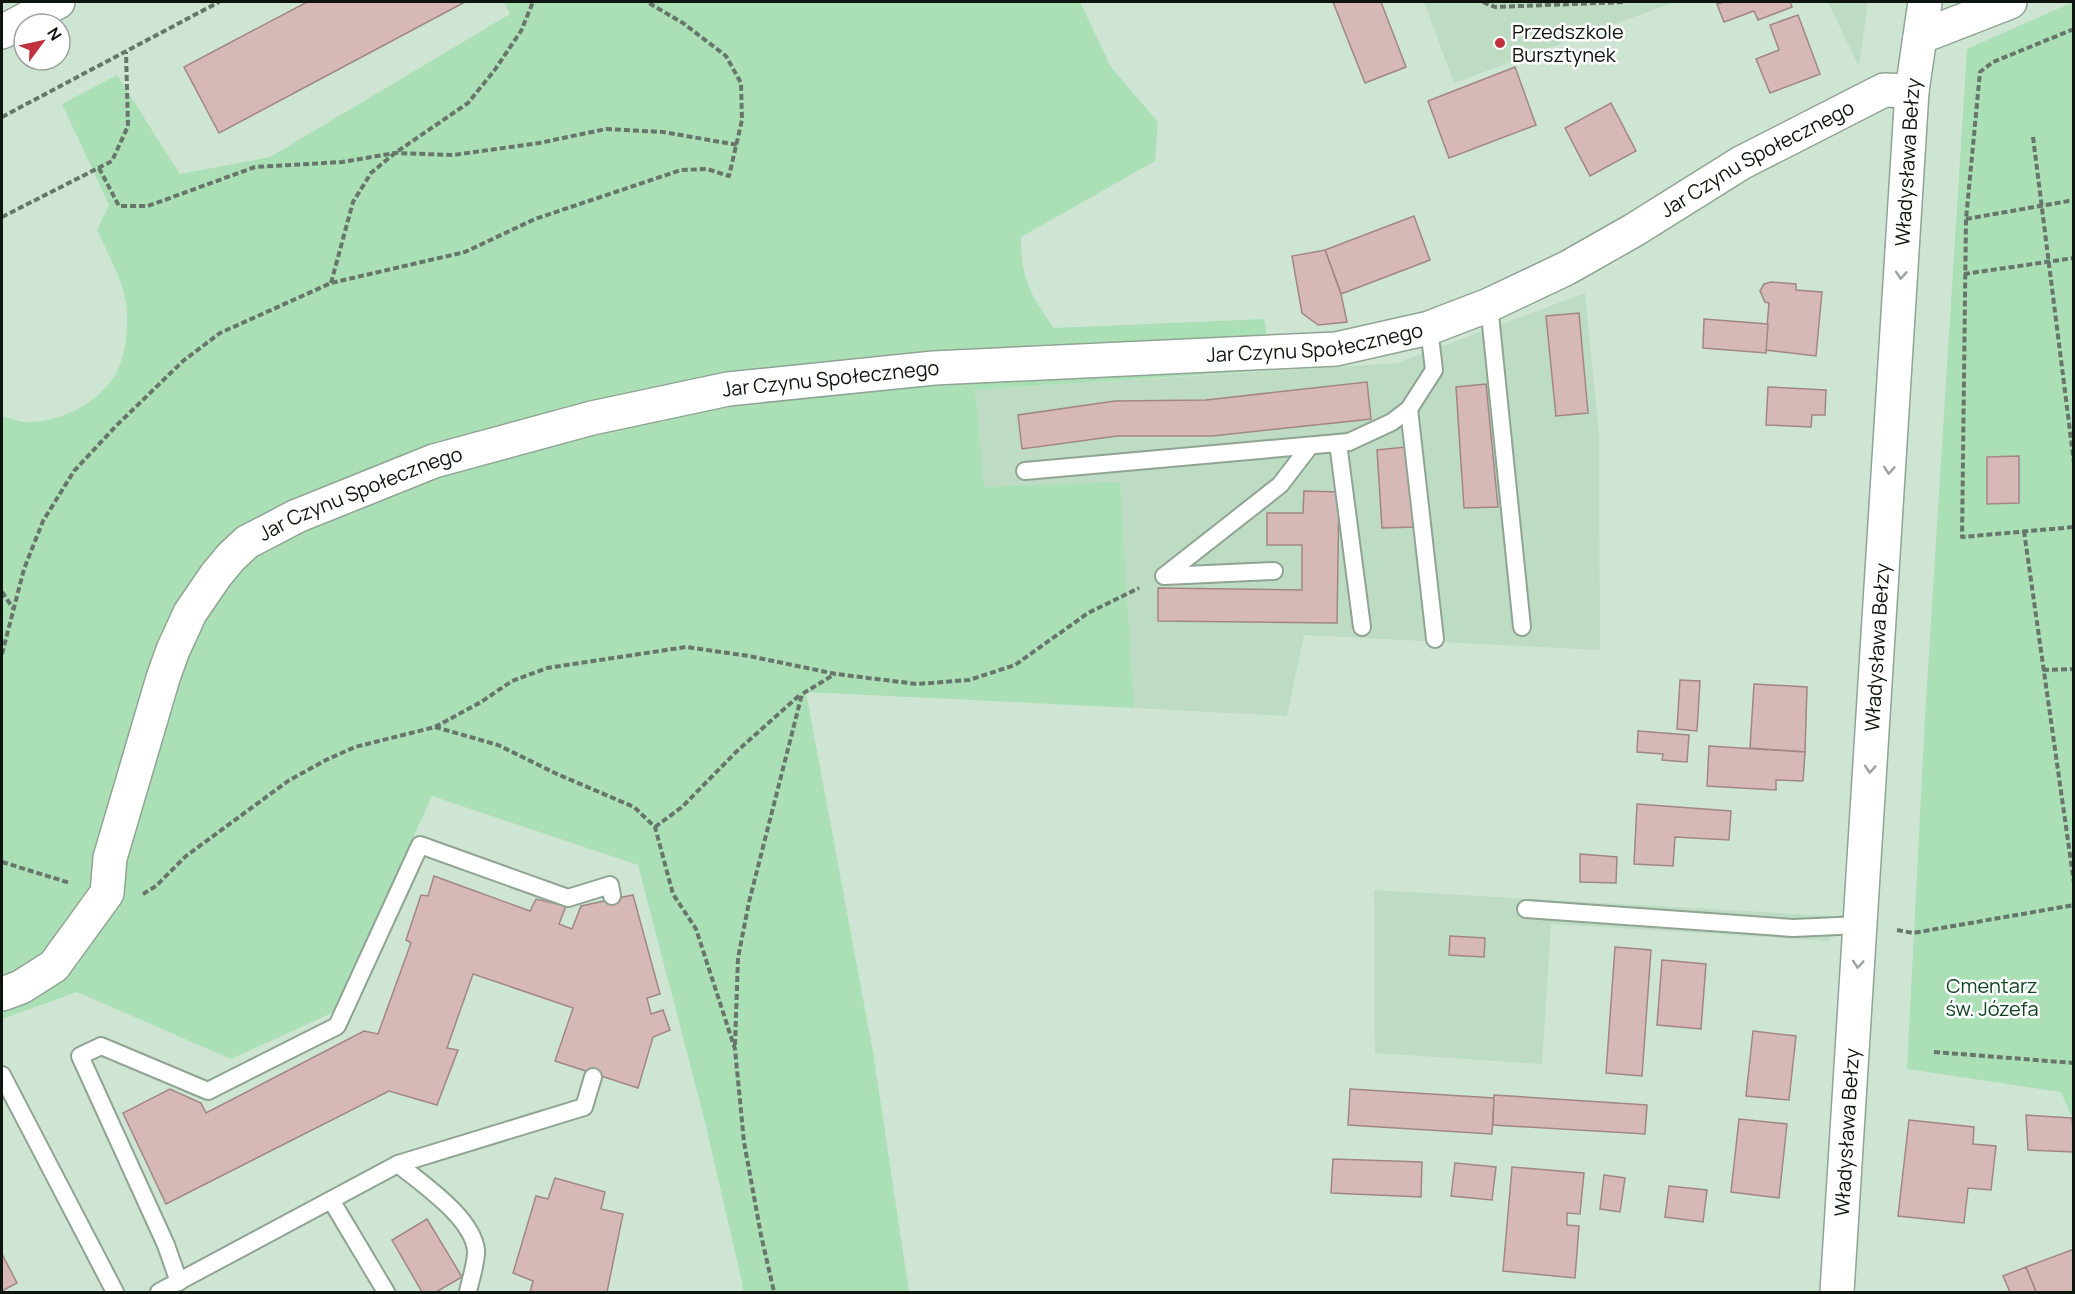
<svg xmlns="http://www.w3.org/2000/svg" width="2075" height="1294" viewBox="0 0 2075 1294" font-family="Manrope,sans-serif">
  <rect width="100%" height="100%" fill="#cfe5d3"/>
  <g fill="#bedbc4">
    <polygon points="1424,2 1675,2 1454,83"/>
    <polygon points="1828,2 1868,2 1859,67"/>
    <polygon points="1585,293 1599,434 1600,650 1304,635 1287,716 1134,708 1120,483 983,487 975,390 1397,363"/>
    <polygon points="1374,890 1831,916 1829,941 1551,924 1542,1064 1375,1053"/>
  </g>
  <g fill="#abdfb6">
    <path d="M504 2H1080L1111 67 1158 122 1155 161 1021 237C1021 280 1030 293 1054 328L1264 319 1273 370 975 390 984 487 1120 482 1134 708 806 692 873 1052 909 1292H743L742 1282 704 1118 638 865 432 796 334 1012 231 1059 77 992 2 1019V1005L30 994 67 971 96 931 118 896 124 861 183 659 200 621 221 587 246 558 234 537 186 601 165 640 149 689 91 899 72 931 50 960 17 979 2 985V416C9 418 17 421 24 422 59 423 96 405 115 375 125 358 128 332 127 312 125 282 109 257 97 230L109 205 62 104 117 75 180 174 270 157 510 14Z"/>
    <polygon points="2073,2 2073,1119 2061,1092 1907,1069 1925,717 1967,49"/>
  </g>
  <g fill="#d6b9b7" stroke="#a28685" stroke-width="1.5">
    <polygon points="307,2 465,2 219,133 184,67"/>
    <polygon points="1333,2 1381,2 1406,67 1365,83"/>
    <polygon points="1724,2 1790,2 1792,7 1758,20 1754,11 1724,22 1717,4"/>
    <polygon points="1798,15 1820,74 1770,93 1756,59 1779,50 1770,25"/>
    <polygon points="1515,67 1536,125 1449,158 1428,101"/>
    <polygon points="1611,103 1636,151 1590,176 1565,128"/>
    <polygon points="1414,216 1430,260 1341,294 1325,250"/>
    <polygon points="1325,250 1341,294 1347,322 1318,325 1302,313 1292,256"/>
    <polygon points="1771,282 1796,284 1796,290 1822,292 1816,356 1765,350 1769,303 1765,302 1760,291 1764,284"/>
    <polygon points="1579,313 1588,413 1556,416 1546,316"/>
    <polygon points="1704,319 1768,324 1766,353 1703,348"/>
    <polygon points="1367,382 1371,419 1212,436 1117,436 1022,449 1018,415 1115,401 1206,400"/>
    <polygon points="1486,384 1498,507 1464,508 1456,387"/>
    <polygon points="1768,387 1826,390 1825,415 1812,415 1811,427 1766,425"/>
    <polygon points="1406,447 1415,527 1382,528 1377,450"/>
    <polygon points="2019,456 2019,503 1987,504 1987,457"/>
    <polygon points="1304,491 1339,492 1337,623 1158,621 1158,588 1302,590 1302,545 1267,545 1267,513 1303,513"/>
    <polygon points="1680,680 1700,681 1697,731 1677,729"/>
    <polygon points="1754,684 1807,687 1805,752 1750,748"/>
    <polygon points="1638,731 1689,735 1687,762 1662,760 1663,754 1637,752"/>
    <polygon points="1709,746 1805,752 1803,781 1776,780 1776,790 1707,786"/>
    <polygon points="1637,804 1731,811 1729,840 1675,837 1673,866 1634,864"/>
    <polygon points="1580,854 1617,857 1616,883 1580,882"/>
    <polygon points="434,876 530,911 536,899 566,906 559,924 572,929 581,906 633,895 660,994 647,998 651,1014 663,1010 670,1030 653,1037 638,1088 555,1061 573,1008 473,974 447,1048 458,1050 437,1105 389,1091 166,1204 123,1113 170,1089 201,1103 206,1113 364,1031 378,1034 411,943 406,940 421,895 428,896"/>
    <polygon points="1450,936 1485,938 1484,957 1449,955"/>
    <polygon points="1615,947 1651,950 1642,1076 1606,1073"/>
    <polygon points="1662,960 1706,964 1701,1029 1657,1025"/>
    <polygon points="1753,1031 1796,1036 1789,1100 1746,1096"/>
    <polygon points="1350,1089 1494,1098 1492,1134 1348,1125"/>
    <polygon points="1494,1095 1647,1105 1645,1134 1493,1125"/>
    <polygon points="2026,1115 2072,1118 2074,1152 2028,1150"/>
    <polygon points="1739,1119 1787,1124 1779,1198 1731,1192"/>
    <polygon points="1909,1120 1974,1127 1973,1144 1996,1146 1991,1190 1968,1188 1964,1223 1898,1216"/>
    <polygon points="1333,1159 1422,1162 1421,1197 1331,1193"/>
    <polygon points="1455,1163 1496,1167 1492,1200 1451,1196"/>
    <polygon points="1512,1167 1584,1173 1580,1214 1567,1213 1567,1225 1579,1226 1575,1278 1503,1271"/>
    <polygon points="1604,1175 1625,1178 1620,1212 1600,1209"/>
    <polygon points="555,1178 605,1192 601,1209 623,1214 607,1292 530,1292 533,1281 513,1273 536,1196 548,1199"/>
    <polygon points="1669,1186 1707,1190 1703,1222 1665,1217"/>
    <polygon points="427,1219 462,1277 436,1292 422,1292 392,1240"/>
    <polygon points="2074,1249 2074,1292 2036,1292 2026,1267"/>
    <polygon points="2,1254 17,1283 2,1291"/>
    <polygon points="2026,1267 2036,1292 2010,1292 2003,1276"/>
  </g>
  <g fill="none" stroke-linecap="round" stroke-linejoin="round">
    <g stroke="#8fa493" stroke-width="20">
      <g id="lane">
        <polyline points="1489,305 1522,627"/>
        <polyline points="1409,409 1435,639"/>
        <polyline points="1338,443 1362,627"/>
        <polyline points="1025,471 1349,442 1392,422 1409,409 1434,370 1429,328"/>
        <polyline points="1274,571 1164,576 1280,485 1310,446"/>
        <polyline points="1526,909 1793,928 1861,925"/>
        <polyline points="2,1075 115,1292"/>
        <polyline points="398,1164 584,1107 593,1077"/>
        <polyline points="331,1200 386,1292"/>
        <polyline points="179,1282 166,1245 80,1056 101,1046 208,1091 337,1026 420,845 568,898 610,885 612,896"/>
        <path d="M159 1292 398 1164C422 1184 472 1217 476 1250 477 1261 470 1281 468 1292"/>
      </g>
    </g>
    <g stroke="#8fa493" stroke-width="36">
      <g id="street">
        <polyline points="2,32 58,2"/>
        <polyline points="1920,37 2010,2"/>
        <path id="s1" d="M2 994 21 987 54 966 107 893 110 858 163 678 173 650 190 613 216 575 231 557 247 542 297 516 434 461 592 418 728 389 934 368 1336 349 1429 328 1489 305 1567 268 1634 230 1741 163 1884 90 1912 91"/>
        <path id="s2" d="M1837 1292 1912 91 1925 2"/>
      </g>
    </g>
    <g stroke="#67766a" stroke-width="4" stroke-dasharray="6 3" stroke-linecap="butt">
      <polyline points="1483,2 1495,7 1625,2"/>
      <polyline points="2074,29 1993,62 1980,72 1966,219 1962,537 2074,527"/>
      <polyline points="2,117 219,2"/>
      <polyline points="2033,137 2074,463"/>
      <polyline points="99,168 119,206 148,206 255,167 342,162 395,153 453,155 539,143 606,129 663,132 738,145"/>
      <polyline points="2,217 112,161 128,126 126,52"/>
      <polyline points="1966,219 2074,200"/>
      <polyline points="1964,274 2074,258"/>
      <polyline points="331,283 353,202 371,173 395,153 468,103 494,71 521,31 533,2"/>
      <polyline points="2024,531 2074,883"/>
      <polyline points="2,592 13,608"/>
      <polyline points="2,654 24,569 43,521 74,471 116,426 183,361 220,333 331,283 465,252 535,219 681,170 707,169 729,176 742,120 741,83 726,56 683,23 647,2"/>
      <polyline points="2043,670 2074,669"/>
      <polyline points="435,727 498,745 557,774 634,807 655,827 673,894 696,929 735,1049 744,1142 761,1235 774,1292"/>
      <polyline points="655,827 682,807 736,752 801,694"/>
      <polyline points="2,862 70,883"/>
      <polyline points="143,894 156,886 186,856 288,781 326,760 355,747 435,727 481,702 512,681 547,668 686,647 749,656 836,674 917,684 969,680 1015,665 1088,613 1139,588"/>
      <polyline points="1897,930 1913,933 2074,905"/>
      <polyline points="735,1045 738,958 749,902 802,694 835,674"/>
      <polyline points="1934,1052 2074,1063"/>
    </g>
    <use href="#lane" stroke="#fff" stroke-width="16"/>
    <use href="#street" stroke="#fff" stroke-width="33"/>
  </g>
  <defs><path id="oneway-chevron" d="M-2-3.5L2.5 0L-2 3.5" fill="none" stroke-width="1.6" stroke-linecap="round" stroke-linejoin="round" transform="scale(1.5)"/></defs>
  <g stroke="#9ea19f">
    <use href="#oneway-chevron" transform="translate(1901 275) rotate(94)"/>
    <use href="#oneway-chevron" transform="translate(1889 470) rotate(94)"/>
    <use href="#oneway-chevron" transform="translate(1870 769) rotate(94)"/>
    <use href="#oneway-chevron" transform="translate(1858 964) rotate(94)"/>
  </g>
  <circle fill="#c0303d" stroke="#fff" stroke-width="2" cx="1500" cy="43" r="6"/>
  <g text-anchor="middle" stroke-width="5" stroke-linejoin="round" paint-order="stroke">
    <g font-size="20" fill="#0d150e" stroke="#fff" text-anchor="start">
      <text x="1512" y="39">Przedszkole<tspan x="1512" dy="23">Bursztynek</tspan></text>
    </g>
    <g font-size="20" fill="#0d150e" stroke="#fff">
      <text dy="7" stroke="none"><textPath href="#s1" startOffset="2116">Jar Czynu Społecznego</textPath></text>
      <text dy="7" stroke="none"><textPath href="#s2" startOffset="1132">Władysława Bełzy</textPath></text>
      <text dy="7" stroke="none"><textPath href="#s1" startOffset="1630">Jar Czynu Społecznego</textPath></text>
      <text dy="7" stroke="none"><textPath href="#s1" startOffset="1144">Jar Czynu Społecznego</textPath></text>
      <text dy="7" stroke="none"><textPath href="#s1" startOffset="658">Jar Czynu Społecznego</textPath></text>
      <text dy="7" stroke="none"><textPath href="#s2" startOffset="646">Władysława Bełzy</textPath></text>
      <text dy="7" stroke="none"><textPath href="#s2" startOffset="160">Władysława Bełzy</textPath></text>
    </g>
    <g font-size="20" fill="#104321" stroke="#fff">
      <text x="1992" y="993">Cmentarz<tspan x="1992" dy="23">św. Józefa</tspan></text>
    </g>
  </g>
  <rect width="2075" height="1294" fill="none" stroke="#0d150e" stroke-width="6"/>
  <g transform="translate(42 42) rotate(57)"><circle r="28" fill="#ffffff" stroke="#9ea19f" stroke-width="1.5"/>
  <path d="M0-4.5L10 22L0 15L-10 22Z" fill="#c0303d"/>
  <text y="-9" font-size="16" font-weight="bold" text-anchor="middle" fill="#0d150e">N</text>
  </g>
</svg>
